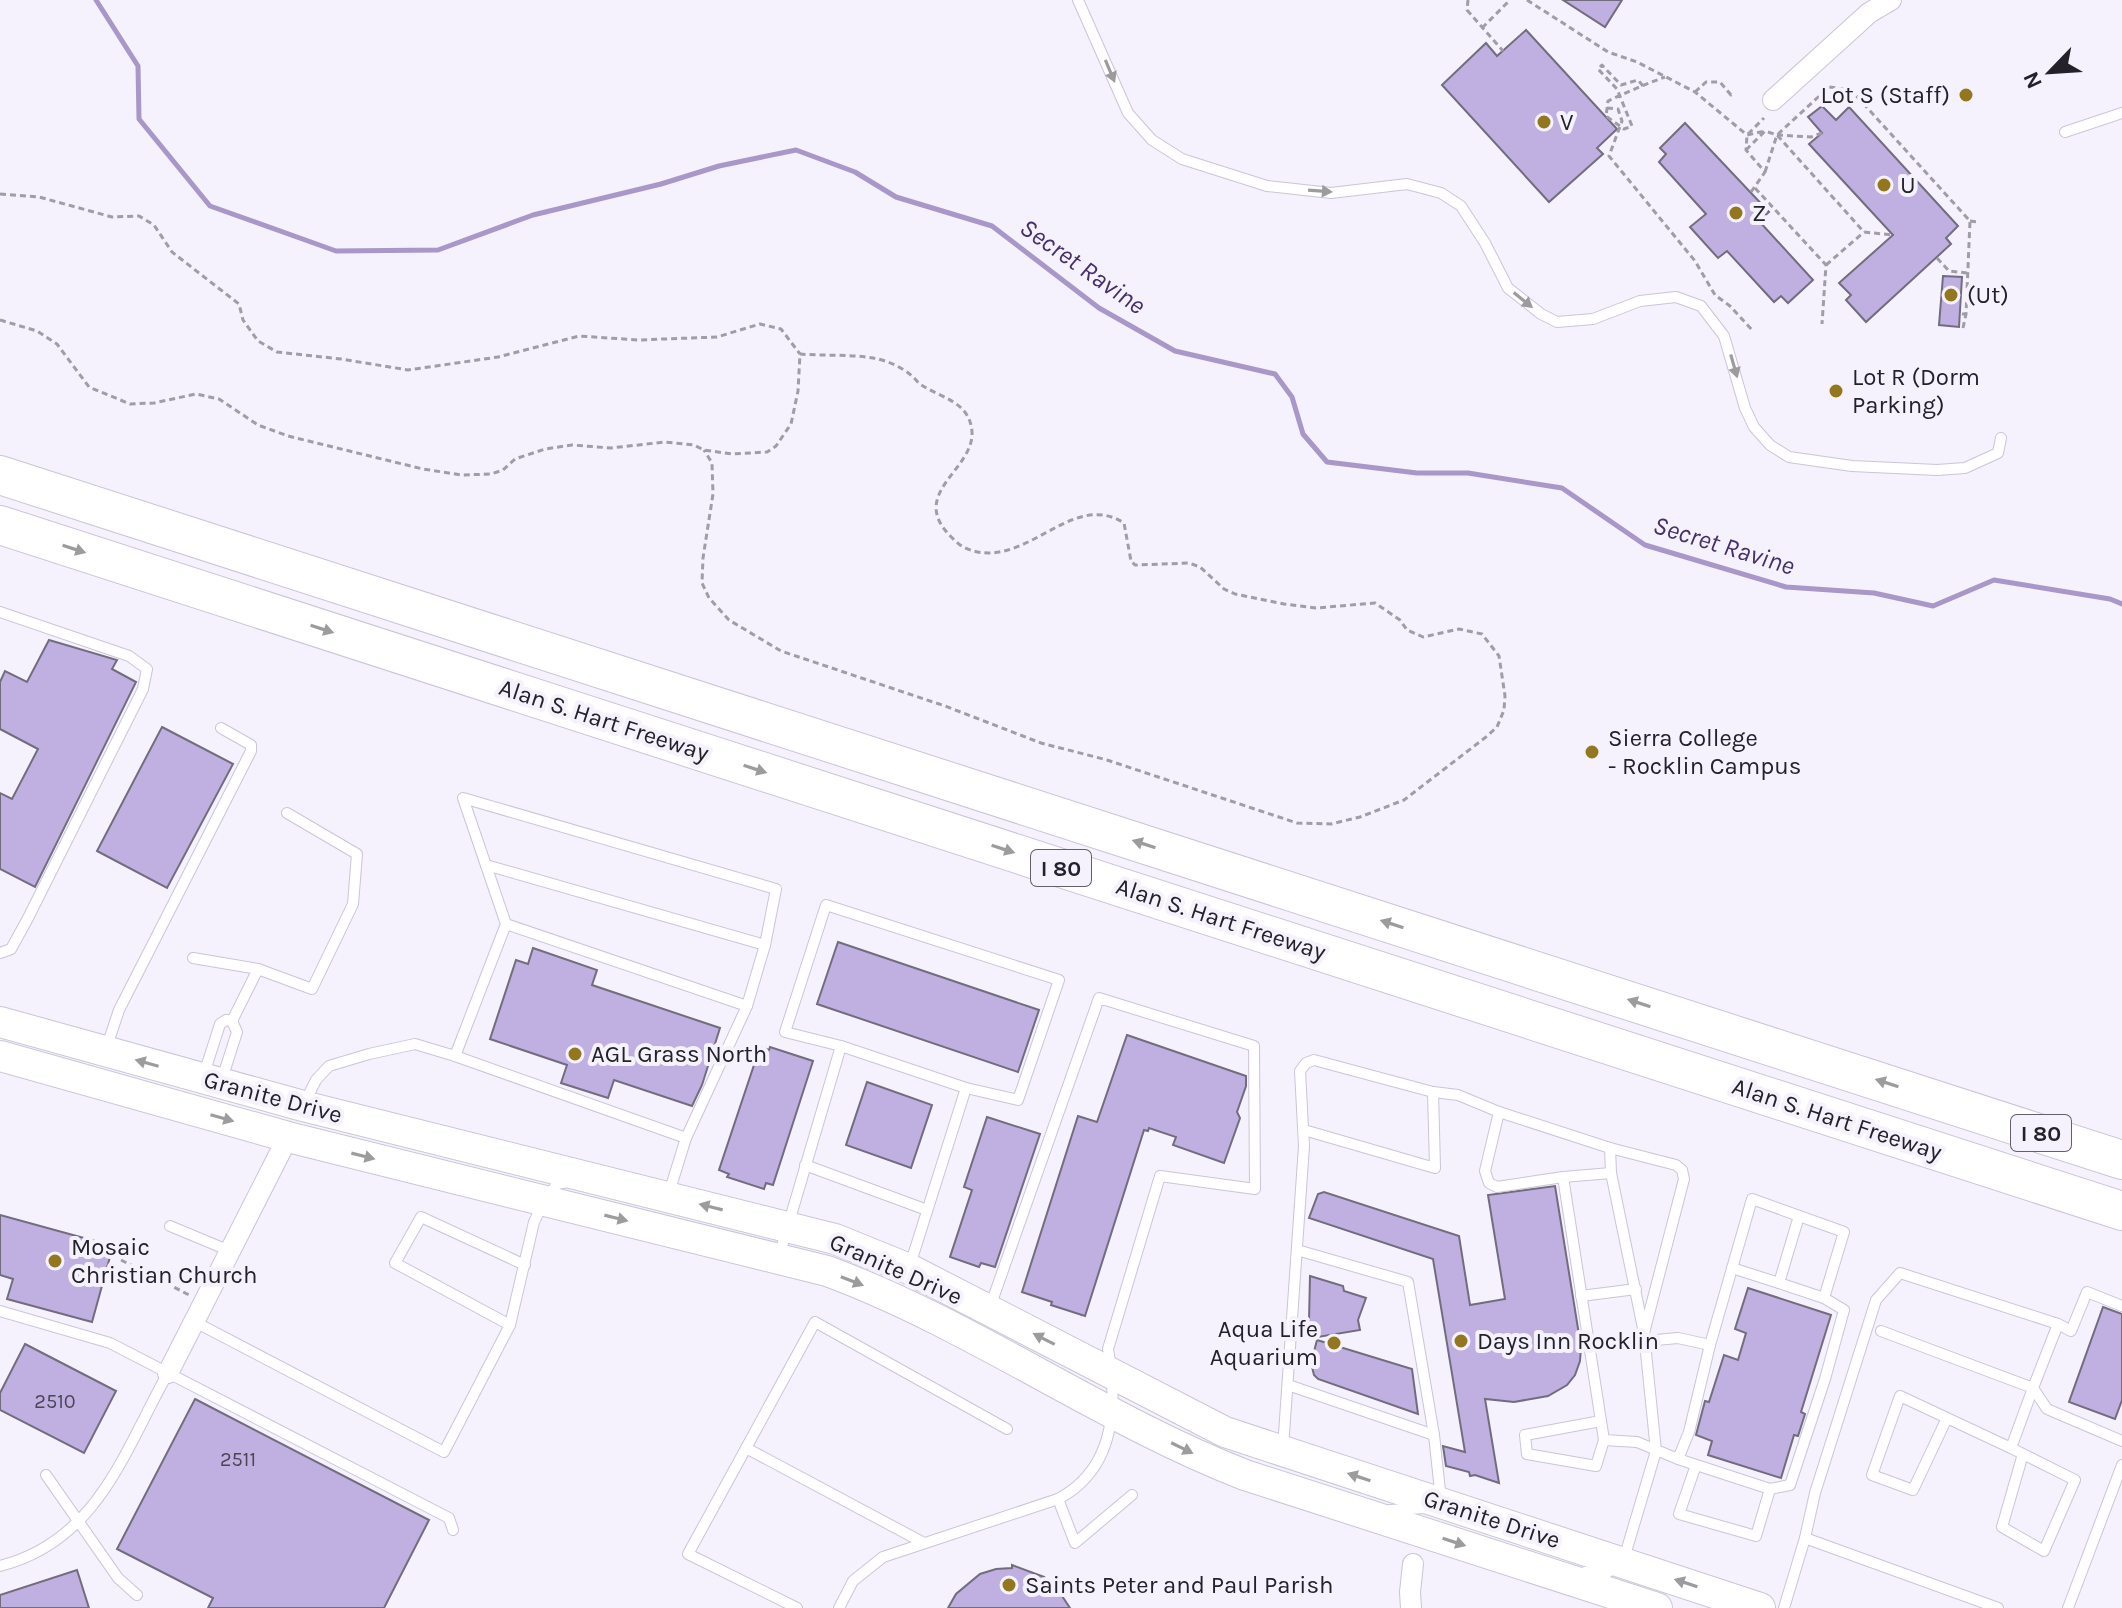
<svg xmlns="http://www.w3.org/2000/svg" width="2122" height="1608" viewBox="0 0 2122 1608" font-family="Karla,sans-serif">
  <rect width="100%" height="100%" fill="#f5f1fd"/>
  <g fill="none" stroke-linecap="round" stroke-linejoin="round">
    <polyline stroke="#a897c8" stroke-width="5" points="96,0 138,66 139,119 210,206 336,251 438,250 533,215 661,184 719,166 796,150 855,172 896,197 992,226 1099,308 1175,351 1275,374 1292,397 1303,434 1327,462 1417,473 1468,473 1562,488 1645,545 1786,587 1874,593 1933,606 1994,580 2110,599 2122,604"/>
  </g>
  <g fill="#c0b0e1" stroke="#726d7e" stroke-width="2">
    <polygon points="1563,0 1622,0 1605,27"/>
    <polygon points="1526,30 1617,129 1597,148 1603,154 1549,202 1442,85 1486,43 1497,56"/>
    <polygon points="1822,106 1836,120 1849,107 1958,226 1946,238 1951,244 1866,322 1846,300 1851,295 1839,283 1893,235 1809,144 1822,133 1808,117"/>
    <polygon points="1685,123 1769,212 1759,221 1813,280 1788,303 1781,296 1774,302 1727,251 1718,258 1690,227 1706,214 1659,162 1666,154 1660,148"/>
    <polygon points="1943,276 1962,277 1959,327 1939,325"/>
    <polygon points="49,640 117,660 112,669 136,682 35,887 0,869 0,793 12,799 38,749 0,729 0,682 5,671 27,682"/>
    <polygon points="162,727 233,764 167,888 97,851"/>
    <polygon points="838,942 1039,1010 1018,1072 817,1004"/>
    <polygon points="533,948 597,970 592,985 720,1028 702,1085 692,1106 614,1080 608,1098 561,1083 567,1065 490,1039 516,960 528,964"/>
    <polygon points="1127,1035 1246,1076 1246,1086 1237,1112 1240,1118 1224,1163 1173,1145 1176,1137 1149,1128 1148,1131 1144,1130 1085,1316 1051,1305 1052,1302 1022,1292 1078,1116 1097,1122"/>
    <polygon points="760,1047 769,1050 770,1047 813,1061 773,1185 766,1183 764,1189 727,1177 729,1174 719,1170"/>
    <polygon points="867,1082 932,1105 911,1168 846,1145"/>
    <polygon points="987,1117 1040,1134 995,1267 981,1263 979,1267 950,1257 972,1190 964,1187"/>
    <polygon points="1555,1186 1581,1347 1580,1361 1575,1375 1567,1385 1548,1396 1514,1402 1485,1399 1499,1483 1475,1475 1470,1476 1469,1472 1446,1466 1443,1446 1465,1452 1433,1259 1309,1218 1318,1194 1324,1192 1459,1236 1470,1305 1505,1299 1488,1195"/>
    <polygon points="0,1215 113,1246 92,1322 7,1299 13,1279 0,1275"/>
    <polygon points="1310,1276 1343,1286 1344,1291 1366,1298 1358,1320 1360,1330 1318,1337 1309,1321"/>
    <polygon points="1748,1288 1831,1315 1801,1412 1805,1414 1798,1436 1794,1435 1781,1478 1708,1455 1712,1441 1696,1435 1705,1401 1709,1402 1724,1355 1738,1360 1746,1333 1735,1329"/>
    <polygon points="2103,1307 2122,1314 2122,1400 2115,1419 2069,1402"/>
    <polygon points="1317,1340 1412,1369 1418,1414 1318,1379 1314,1375 1311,1363"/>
    <polygon points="25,1344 116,1391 84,1453 0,1410 0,1393"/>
    <polygon points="195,1399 429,1520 384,1608 208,1608 213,1598 117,1549"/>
    <polygon points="1012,1565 1044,1577 1056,1587 1070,1608 948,1608 956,1594 980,1574 996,1569 1012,1568"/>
    <polygon points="77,1570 89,1608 0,1608 0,1595"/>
  </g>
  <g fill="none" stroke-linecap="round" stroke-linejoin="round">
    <g stroke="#cbc5d8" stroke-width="12">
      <g id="lane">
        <polyline points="1078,0 1128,113 1152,140 1182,159 1267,186 1331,193 1407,184 1441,193 1461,206 1485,243 1508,288 1541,314 1557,322 1593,319 1640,301 1676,297 1701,306 1724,336 1745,408 1754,427 1770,445 1789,457 1852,466 1937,470 1965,468 1998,453 2001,438"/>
        <polyline points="2065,132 2122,113"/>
        <polyline points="0,612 129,656 147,669 143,689 27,920 11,949 0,953"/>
        <polyline points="486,865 765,945"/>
        <polyline points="193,958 258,969"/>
        <polyline points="841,1046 966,1088"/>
        <polyline points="106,1049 119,1010 251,751 251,745 221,728"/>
        <polyline points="455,1056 686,1138"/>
        <polyline points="203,1077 220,1024 226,1020 232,1021 258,969 312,989 353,904 357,854 287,813"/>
        <polyline points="222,1079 237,1032 232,1021"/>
        <polyline points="304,1104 316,1080 329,1066 369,1054 415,1044 455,1056 506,924 463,798 776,889 765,945 747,1006 506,924"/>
        <polyline points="1499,1112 1485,1171 1489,1183 1497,1187 1563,1177"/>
        <polyline points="1304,1130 1435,1168 1433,1092"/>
        <polyline points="805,1165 927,1210"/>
        <polyline points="668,1196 686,1138 747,1006"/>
        <polyline points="170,1226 230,1251"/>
        <polyline points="1297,1250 1408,1282 1434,1435"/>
        <polyline points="779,1256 841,1046 785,1032 826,905 1059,980 1018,1100 966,1088 910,1265"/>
        <polyline points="1732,1268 1779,1283"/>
        <polyline points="1581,1296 1636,1289"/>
        <polyline points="0,1311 110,1343 449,1518 453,1530"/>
        <polyline points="195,1322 444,1452 510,1325 534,1222 544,1201 557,1184 568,1182"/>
        <polyline points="2058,1324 2071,1331 2087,1292 2122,1306"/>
        <polyline points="510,1325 395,1263 421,1217 525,1265"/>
        <polyline points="1881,1331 2033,1388 2011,1448 2075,1480 2044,1551 2002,1527 2023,1454"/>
        <polyline points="1645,1341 1678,1338 1710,1345"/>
        <polyline points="1288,1385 1434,1435 1441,1500"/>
        <polyline points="1947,1418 1913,1490 1872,1475 1900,1396 2011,1448"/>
        <polyline points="1601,1421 1604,1440 1637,1442 1678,1459"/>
        <polyline points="1604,1440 1596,1466 1527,1454 1525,1435 1601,1421 1563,1177 1611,1173"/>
        <polyline points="746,1448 924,1543"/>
        <polyline points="1283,1448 1304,1146 1300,1071 1306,1063 1314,1060 1433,1092 1458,1095 1499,1112 1610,1148 1676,1165 1682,1170 1684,1179 1644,1333"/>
        <polyline points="1696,1465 1679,1514 1756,1536 1770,1489 1678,1459 1689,1432 1710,1345 1752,1199 1844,1232 1824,1298 1779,1283 1799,1216"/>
        <polyline points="46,1475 118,1578 137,1595"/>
        <polyline points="1770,1489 1790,1485 1825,1379 1844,1310 1824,1298"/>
        <polyline points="1058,1499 1075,1543 1132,1495"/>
        <polyline points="1390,1510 1426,1508"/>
        <polyline points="1805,1538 1998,1608"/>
        <path d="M0 1566C98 1541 124 1451 168 1373"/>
        <polyline points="1585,1572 1607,1573 1623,1562 1656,1451 1644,1333 1611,1173 1610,1148"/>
        <polyline points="797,1608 688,1554 815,1322 1007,1429"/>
        <path d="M839 1608 853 1581 883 1557 1058 1499C1115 1469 1118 1405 1108 1349L1160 1176 1255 1189 1254 1046 1099 998 990 1307"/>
        <polyline points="1784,1608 1805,1538 1815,1493 1876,1300 1900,1273 2058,1324 2033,1388 2047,1409 2122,1441"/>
        <polyline points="2068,1608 2122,1465"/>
      </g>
    </g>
    <g stroke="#cbc5d8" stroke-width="22">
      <g id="street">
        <polyline points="1773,100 1869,13 1891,0"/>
        <polyline points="168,1373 288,1137"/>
        <polyline points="1411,1608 1410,1592 1413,1564"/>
      </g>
    </g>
    <g stroke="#cbc5d8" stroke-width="32">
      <g id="secondary">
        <polyline points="0,1022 303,1106 835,1239 909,1269 1225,1432 1760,1608"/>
        <path d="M0 1056 288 1137 827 1271C971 1324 1101 1419 1245 1475L1657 1608"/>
      </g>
    </g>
    <g stroke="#cbc5d8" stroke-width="40">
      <g id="highway">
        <polyline points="0,475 2122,1160"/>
        <polyline points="0,525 2122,1211"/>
      </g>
    </g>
    <g stroke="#a09da7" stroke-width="3" stroke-dasharray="6 4" stroke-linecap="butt">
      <polyline points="1468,0 1467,10 1503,51"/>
      <polyline points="1527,0 1608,52 1637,62 1695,92 1747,135 1765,131"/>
      <polyline points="1482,28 1510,0"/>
      <path d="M1643 86 1638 80 1621 85 1602 65 1598 69 1617 89 1632 126 1624 129 1606 116 1608 101C1627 92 1646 84 1665 77"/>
      <polyline points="1695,92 1706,82 1720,82 1731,95 1733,92"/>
      <polyline points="1607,108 1618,109 1622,121 1609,156 1695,261 1715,295 1730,306 1753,331"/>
      <polyline points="1777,135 1811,137 1822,133"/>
      <polyline points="1746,150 1765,131 1777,135 1864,232 1893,235"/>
      <polyline points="1765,172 1777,135 1829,87 1851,90 1970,221 1966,314 1959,314"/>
      <polyline points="1755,188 1826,265 1822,324"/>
      <polyline points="1751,192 1765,172 1746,150 1747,135 1764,118"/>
      <polyline points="0,194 39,197 112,217 139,216 154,225 172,252 239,304 243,320 258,341 277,352 341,359 408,370 498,357 579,336 638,340 717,337 760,324 781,329 800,354"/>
      <polyline points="1970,221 1979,222"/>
      <polyline points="1937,258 1949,271 1967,273"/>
      <polyline points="1826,265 1864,232"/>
      <path d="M0 320 37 331 57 344 89 387 130 404 154 403 196 394 219 399 258 425 288 436 423 469 462 475 491 474 503 470 515 459 545 449 572 445 611 448 665 442 694 445 704 450 732 454 767 452 776 446 791 424 798 391 800 354C824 356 849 354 873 358 886 360 902 367 912 376 915 378 917 382 920 384 940 398 970 401 972 432 974 468 914 491 945 530 950 536 957 543 963 547 1023 576 1070 488 1124 523L1131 561 1135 565 1189 563 1200 567 1224 589 1235 594 1284 604 1316 608 1375 603 1400 620 1407 630 1423 637 1459 629 1482 634 1499 656 1505 696 1504 710 1497 727 1486 737 1404 800 1360 817 1331 824 1297 823 1107 760 1041 743 945 706 781 651 729 620 709 598 702 583 703 558 713 494 712 463 704 450"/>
      <polyline points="1963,328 1966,314"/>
      <polyline points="121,1260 189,1295"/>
    </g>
    <use href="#lane" stroke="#fff" stroke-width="10"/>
    <use href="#street" stroke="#fff" stroke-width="20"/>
    <use href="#secondary" stroke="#fff" stroke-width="30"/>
    <use href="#highway" stroke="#fff" stroke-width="38"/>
  </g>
  <defs><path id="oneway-solid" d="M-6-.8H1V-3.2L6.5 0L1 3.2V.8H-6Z" transform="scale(2)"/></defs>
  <g fill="#9c9c9f">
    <use href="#oneway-solid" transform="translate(1110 71) rotate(67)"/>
    <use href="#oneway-solid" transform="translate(1320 191) rotate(4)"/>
    <use href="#oneway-solid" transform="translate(1523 300) rotate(39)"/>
    <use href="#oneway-solid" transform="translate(1734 366) rotate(74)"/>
    <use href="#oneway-solid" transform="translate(74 549) rotate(18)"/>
    <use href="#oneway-solid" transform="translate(322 629) rotate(18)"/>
    <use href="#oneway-solid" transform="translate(755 769) rotate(18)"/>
    <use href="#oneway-solid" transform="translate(1144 844) rotate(-162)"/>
    <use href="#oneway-solid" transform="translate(1003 849) rotate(18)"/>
    <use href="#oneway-solid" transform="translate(1392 924) rotate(-162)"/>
    <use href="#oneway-solid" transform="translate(1639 1003) rotate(-162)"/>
    <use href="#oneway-solid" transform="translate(147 1063) rotate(-164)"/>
    <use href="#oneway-solid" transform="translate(1887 1083) rotate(-162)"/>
    <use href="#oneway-solid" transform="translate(222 1118) rotate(16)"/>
    <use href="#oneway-solid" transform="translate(363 1156) rotate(14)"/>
    <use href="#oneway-solid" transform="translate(711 1207) rotate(-166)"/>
    <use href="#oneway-solid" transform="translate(616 1218) rotate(14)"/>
    <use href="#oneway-solid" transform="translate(852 1281) rotate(21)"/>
    <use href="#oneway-solid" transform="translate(1044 1339) rotate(-153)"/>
    <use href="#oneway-solid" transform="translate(1182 1448) rotate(26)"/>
    <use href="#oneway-solid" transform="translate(1359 1477) rotate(-162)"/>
    <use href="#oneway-solid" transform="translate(1454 1542) rotate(18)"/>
    <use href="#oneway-solid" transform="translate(1686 1583) rotate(-162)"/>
  </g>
  <g fill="#93771e" stroke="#f5f1fd" stroke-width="3">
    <circle cx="1966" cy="95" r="8"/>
    <circle cx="1544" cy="122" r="8"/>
    <circle cx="1884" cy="185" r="8"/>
    <circle cx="1736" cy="213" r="8"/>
    <circle cx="1951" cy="295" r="8"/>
    <circle cx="1836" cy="391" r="8"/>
    <circle cx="1592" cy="752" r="8"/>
    <circle cx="575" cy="1054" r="8"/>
    <circle cx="55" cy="1261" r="8"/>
    <circle cx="1461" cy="1341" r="8"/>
    <circle cx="1334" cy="1343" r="8"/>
    <circle cx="1009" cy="1585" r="8"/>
  </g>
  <g text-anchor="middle" stroke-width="8" stroke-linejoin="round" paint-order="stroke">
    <g font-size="20" fill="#4b4657">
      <text x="55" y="1408">2510</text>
      <text x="238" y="1466">2511</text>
    </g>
    <g fill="#f5f1fd" stroke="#636069" stroke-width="2">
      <rect x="1031" y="850" width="60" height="36" rx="6"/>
      <rect x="2011" y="1115" width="60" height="36" rx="6"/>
    </g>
    <g font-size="22" font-weight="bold" fill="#242229">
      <text x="1061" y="876">I 80</text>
      <text x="2041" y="1141">I 80</text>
    </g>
    <g font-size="24" fill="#242229" stroke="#f5f1fd" text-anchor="start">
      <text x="1950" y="103" text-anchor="end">Lot S (Staff)</text>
      <text x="1560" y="130">V</text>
      <text x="1900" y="193">U</text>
      <text x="1752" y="221">Z</text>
      <text x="1967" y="303">(Ut)</text>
      <text x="1852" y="385">Lot R (Dorm<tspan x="1852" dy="28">Parking)</tspan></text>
      <text x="1608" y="746">Sierra College<tspan x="1608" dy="28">- Rocklin Campus</tspan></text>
      <text x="591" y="1062">AGL Grass North</text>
      <text x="71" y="1255">Mosaic<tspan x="71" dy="28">Christian Church</tspan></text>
      <text x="1318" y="1337" text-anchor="end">Aqua Life<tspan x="1318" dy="28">Aquarium</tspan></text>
      <text x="1477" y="1349">Days Inn Rocklin</text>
      <text x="1025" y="1593">Saints Peter and Paul Parish</text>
    </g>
    <g font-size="24" fill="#242229" stroke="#f5f1fd">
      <text transform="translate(604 720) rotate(18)" y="8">Alan S. Hart Freeway</text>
      <text transform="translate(1221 919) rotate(18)" y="8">Alan S. Hart Freeway</text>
      <text transform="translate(273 1097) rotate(15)" y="8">Granite Drive</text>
      <text transform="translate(1837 1119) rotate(18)" y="8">Alan S. Hart Freeway</text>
      <text transform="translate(896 1269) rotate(24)" y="8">Granite Drive</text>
      <text transform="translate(1492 1519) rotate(18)" y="8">Granite Drive</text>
    </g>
    <g font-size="26" font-style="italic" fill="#472f6b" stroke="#f5f1fd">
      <text transform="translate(1083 266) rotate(35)" y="9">Secret Ravine</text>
      <text transform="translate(1724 545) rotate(17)" y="9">Secret Ravine</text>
    </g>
  </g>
  <g transform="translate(2050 72) rotate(245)" stroke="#f5f1fd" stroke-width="6" paint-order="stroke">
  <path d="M0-6L14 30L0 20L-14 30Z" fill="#242229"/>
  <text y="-12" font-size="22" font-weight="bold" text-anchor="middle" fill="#242229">N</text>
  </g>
</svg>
